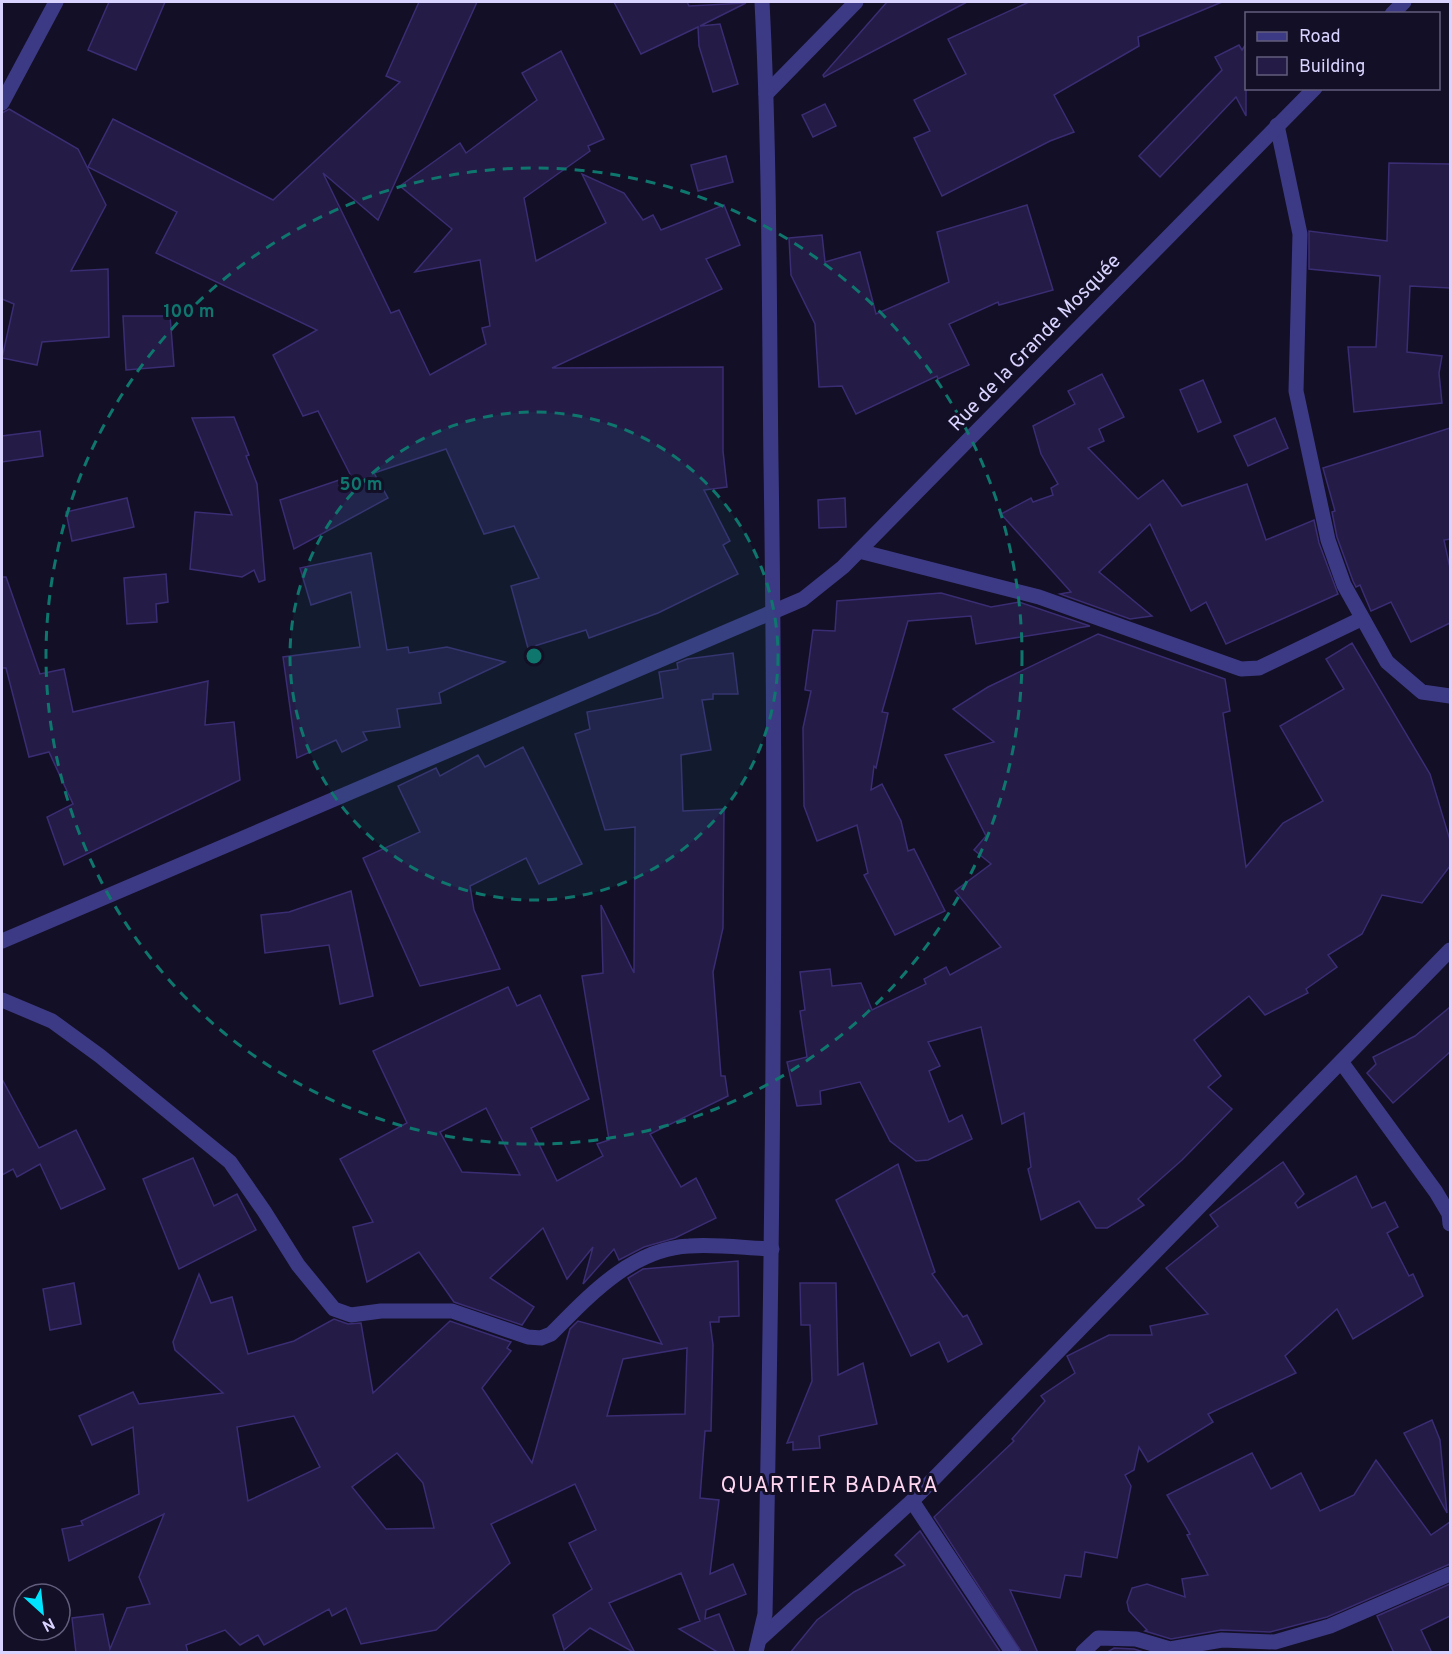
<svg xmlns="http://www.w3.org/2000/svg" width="1452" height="1654" viewBox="0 0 1452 1654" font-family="Overpass,sans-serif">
  <rect width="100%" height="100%" fill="#130f26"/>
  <g fill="#241b47" stroke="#3b2d73" stroke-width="1.5" fill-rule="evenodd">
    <polygon points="109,2 165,2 136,70 88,50"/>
    <polygon points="419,2 477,2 378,220 323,173 391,313 399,310 430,375 486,344 482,328 490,326 480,260 415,272 452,229 400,186 460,143 466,153 537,100 522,73 561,51 604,139 588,146 590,151 524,198 536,261 606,223 582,174 624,193 643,220 653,215 661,230 724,205 740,245 706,259 722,289 552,368 723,367 723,451 727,487 704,490 730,541 723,545 738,574 658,613 589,638 586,630 528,648 511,586 539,578 514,526 484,534 446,449 374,473 388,498 294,549 280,500 351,476 318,411 303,416 273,355 317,330 156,253 177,212 88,167 113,119 273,200 400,82 386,76"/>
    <polygon points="614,2 687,2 689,6 746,3 700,26 720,24 738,84 713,92 699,46 698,27 641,54"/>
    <polygon points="887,2 967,2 824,77 823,75"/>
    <polygon points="1029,2 1222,2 1138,37 1139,46 1054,95 1074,132 1050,141 942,196 914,138 930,131 914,100 966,74 948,39"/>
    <polygon points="1246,44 1246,116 1236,97 1160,177 1139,156 1222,70 1215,57 1239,45 1242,50"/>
    <polygon points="825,104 836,126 813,137 802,115"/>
    <polygon points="9,109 78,149 106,205 71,271 108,269 109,337 42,342 37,365 2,358 14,304 2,299 2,113"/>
    <polygon points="726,156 733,182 698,191 691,165"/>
    <polygon points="1389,163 1450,164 1450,288 1410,286 1407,352 1442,356 1439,373 1442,403 1354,412 1348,347 1376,347 1380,276 1309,269 1309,231 1387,241"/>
    <polygon points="1027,205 1053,290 999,305 998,302 949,324 969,365 938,379 937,376 856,414 842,386 819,387 815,324 791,275 789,238 822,235 825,262 860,252 876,314 949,282 937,232"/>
    <polygon points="123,316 170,316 174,366 126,370"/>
    <polygon points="1102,374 1124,417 1099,429 1104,441 1088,448 1138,499 1163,480 1182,506 1247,484 1266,540 1314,520 1319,543 1338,594 1226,644 1206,602 1191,611 1150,524 1099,572 1152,616 1130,619 1060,594 1071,592 1001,514 1031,498 1033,502 1053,495 1051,488 1058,484 1041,454 1033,426 1075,404 1068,391"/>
    <polygon points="1203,380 1221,422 1198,432 1180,390"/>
    <polygon points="234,417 249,455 246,456 257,484 265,580 259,582 254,570 242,577 190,569 195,512 232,515 192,418"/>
    <polygon points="1275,418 1288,448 1248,466 1234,436"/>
    <polygon points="1450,428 1450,539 1444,540 1450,568 1450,623 1411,642 1391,602 1371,611 1360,585 1356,587 1353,581 1337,537 1332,512 1335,511 1323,468"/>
    <polygon points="40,431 43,456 2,462 2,436"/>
    <polygon points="127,498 134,527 72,541 66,512"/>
    <polygon points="845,498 846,527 819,528 818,500"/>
    <polygon points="371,553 387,650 408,647 409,653 447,647 505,662 439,693 441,703 397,709 400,727 363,732 367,740 342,752 336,740 297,758 283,657 360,647 351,592 311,605 300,568"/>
    <polygon points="166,574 168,602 156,604 157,622 127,624 124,578"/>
    <polygon points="2,577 6,577 40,674 64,669 73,712 208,681 205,725 234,722 240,780 64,865 47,817 73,804 49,752 29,757 6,668 2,668"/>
    <polygon points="941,593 991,607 1019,602 1090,626 976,644 971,616 908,621 882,712 888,713 876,768 874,766 871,790 882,784 901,821 908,851 914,849 945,911 895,935 864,875 868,873 857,825 817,841 804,806 803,728 811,691 805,690 813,630 835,631 837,601"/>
    <polygon points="1098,634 1225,679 1230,711 1223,713 1246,867 1283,823 1323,801 1280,726 1344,689 1326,659 1352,643 1430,774 1450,840 1450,866 1422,903 1382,895 1362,934 1328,955 1337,967 1306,989 1308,993 1265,1015 1249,996 1194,1040 1221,1076 1208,1087 1232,1109 1182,1160 1138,1199 1144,1205 1107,1228 1096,1228 1079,1201 1041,1220 1028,1169 1031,1167 1024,1113 1002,1124 981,1027 928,1042 940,1066 929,1071 949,1122 962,1115 972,1139 928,1160 916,1161 890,1141 860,1082 820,1091 821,1104 797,1106 787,1062 807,1057 800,1011 805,1010 800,972 830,969 832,986 861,983 872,1010 926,984 924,979 946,967 950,975 1001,947 955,891 991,864 974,850 986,836 945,755 994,742 953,709 988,687"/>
    <path d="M733 653 738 694H713V699L702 700 711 750 681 755 683 811 724 809 723 928 713 972 721 1076H725L728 1096 650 1134 681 1187 696 1178 716 1218 675 1238 644 1247 619 1260 614 1249 583 1284 593 1247 567 1279 543 1228 490 1278 534 1307 522 1325 454 1302 419 1252 367 1282 353 1227 373 1222 340 1159 407 1123 373 1051 508 987 517 1006 540 995 589 1099 531 1128 557 1181 603 1156 597 1144 609 1140 582 976 603 973 601 905 634 973 635 827 605 830 575 734 590 729 587 712 663 698 659 672 678 669 677 663 687 659ZM486 1108 520 1175 462 1172 440 1132Z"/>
    <polygon points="523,747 582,864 539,884 526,858 470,886 474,910 500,969 420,986 363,858 420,832 398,786 436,768 440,776 478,755 485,767"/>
    <polygon points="351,891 373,996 340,1004 329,945 265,953 261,915 289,912"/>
    <polygon points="1450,1007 1450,1052 1393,1103 1367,1073 1376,1064 1373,1057 1415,1036"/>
    <polygon points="2,1079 39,1148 76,1130 105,1189 61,1209 40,1164 17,1177 13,1169 2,1175"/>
    <polygon points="193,1158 214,1206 237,1194 256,1230 179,1269 143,1179"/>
    <polygon points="1283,1162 1304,1194 1295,1203 1298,1208 1356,1176 1372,1208 1385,1202 1398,1227 1387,1233 1409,1276 1413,1274 1423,1296 1353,1339 1337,1309 1285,1356 1296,1373 1208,1414 1213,1422 1148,1462 1139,1447 1134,1470 1125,1475 1131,1486 1117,1558 1085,1552 1081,1577 1065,1575 1060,1598 1010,1590 1038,1653 1022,1653 934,1517 1014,1441 1012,1439 1045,1401 1041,1396 1075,1373 1067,1356 1109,1335 1152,1335 1150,1326 1208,1314 1166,1268 1218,1226 1210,1215"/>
    <polygon points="898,1164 935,1272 932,1274 963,1317 967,1315 982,1344 948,1362 939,1342 911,1356 836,1200"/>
    <path d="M738 1261 739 1316 719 1317V1322H710L713 1345 711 1431H705L700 1498 719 1500 710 1574 733 1564 746 1594 706 1610 705 1619 719 1614 735 1653H719L679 1629 700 1621 681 1573 609 1603 635 1653 590 1628 564 1650 553 1615 592 1589 569 1543 596 1530 575 1484 491 1524 510 1563 436 1630 361 1644 346 1608 332 1616 329 1609 264 1645 258 1635 240 1645 225 1630 186 1645 188 1653H76L72 1618 103 1614 110 1649 127 1608 150 1604 139 1577 164 1514 69 1561 62 1529 83 1525 81 1521 139 1494 133 1427 92 1445 79 1416 133 1392 139 1404 223 1393 175 1350 173 1342 199 1274 211 1303 232 1297 248 1354 294 1341 334 1319 348 1324 361 1323 373 1393 450 1321 511 1342 507 1348 511 1351 482 1388 532 1463 570 1329 578 1321 662 1344 628 1278 643 1269ZM687 1348 685 1414 607 1416 623 1359ZM294 1416 320 1467 248 1501 237 1427ZM397 1453 423 1483 434 1528 386 1529 352 1487Z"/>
    <polygon points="74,1283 81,1324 50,1330 43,1289"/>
    <polygon points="800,1283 836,1283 838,1375 863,1363 877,1424 819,1436 820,1448 793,1450 793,1442 787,1443 812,1381 810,1325 801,1325"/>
    <polygon points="1432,1420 1440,1440 1447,1513 1404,1433"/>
    <polygon points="1252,1453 1271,1489 1301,1473 1320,1511 1354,1495 1376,1460 1431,1535 1450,1522 1450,1564 1327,1617 1270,1632 1221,1630 1171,1639 1145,1631 1147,1630 1129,1611 1127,1602 1132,1588 1147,1584 1185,1597 1182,1579 1208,1575 1187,1535 1190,1534 1167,1495"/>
    <polygon points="920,1531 1001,1653 790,1653 817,1620 854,1592 905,1565 895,1555"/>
    <polygon points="1450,1584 1450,1616 1421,1630 1432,1653 1394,1653 1377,1616"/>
    <polygon points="1114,1648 1134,1649 1147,1653 1106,1653"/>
  </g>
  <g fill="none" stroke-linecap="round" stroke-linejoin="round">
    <g stroke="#3d3a85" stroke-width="15">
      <polyline points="1392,14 1404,2"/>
      <polyline points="766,94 856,2"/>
      <polyline points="2,103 56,2"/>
      <polyline points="1277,125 1300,234 1296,391 1328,540 1344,585 1387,662 1422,692 1450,696"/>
      <polyline points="859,551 1039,597 1241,669 1259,668 1361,619"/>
      <polyline points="2,941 803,599 843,567 1315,88"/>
      <path d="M2 1000 52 1021 100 1056 230 1162 264 1211 298 1265 334 1309 351 1315 381 1311H452L528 1337 541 1338 551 1334C589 1296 631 1249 689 1246 716 1244 745 1248 772 1249"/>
      <polyline points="1342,1063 1436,1192 1449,1214 1450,1224"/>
      <polyline points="912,1501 1012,1652"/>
      <polyline points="760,1639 912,1501 1450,950"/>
      <path d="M756 1652 765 1614C773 1231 777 847 771 463 769 309 770 155 762 2"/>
      <polyline points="1083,1652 1098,1638 1136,1639 1170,1649 1222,1640 1275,1642 1330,1626 1450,1574"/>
    </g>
  </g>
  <circle cx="534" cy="656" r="244" fill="#0f766e" fill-opacity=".12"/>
  <g fill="none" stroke="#0f766e" stroke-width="3" stroke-dasharray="10 8">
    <circle cx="534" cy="656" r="244"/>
    <circle cx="534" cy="656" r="488"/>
  </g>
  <g text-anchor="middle" stroke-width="6" stroke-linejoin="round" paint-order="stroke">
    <g font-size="20" fill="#d9d4ff" stroke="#130f26">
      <text transform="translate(1034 342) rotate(-46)" y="7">Rue de la Grande Mosquée</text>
    </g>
    <g font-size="22" letter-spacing="1.5" fill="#ffd6f0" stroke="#130f26">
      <text x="830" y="1492">QUARTIER BADARA</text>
    </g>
  </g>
  <circle cx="534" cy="656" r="9" fill="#0f766e" stroke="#130f26" stroke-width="3"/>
  <g font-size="18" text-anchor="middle" font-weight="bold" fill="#0f766e" stroke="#130f26" stroke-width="6" stroke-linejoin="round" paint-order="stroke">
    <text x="189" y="317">100 m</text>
    <text x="361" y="490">50 m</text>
  </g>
  <rect width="1452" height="1654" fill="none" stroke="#d9d4ff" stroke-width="6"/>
  <rect x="1245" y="12" width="195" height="78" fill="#130f26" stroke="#625e7d" stroke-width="1.5"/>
  <rect x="1257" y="32" width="30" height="9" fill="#3d3a85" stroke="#625e7d" stroke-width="1.5"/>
  <text x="1299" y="42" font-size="18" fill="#d9d4ff">Road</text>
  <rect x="1257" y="57" width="30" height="18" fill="#241b47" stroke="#625e7d" stroke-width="1.5"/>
  <text x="1299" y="72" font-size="18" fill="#d9d4ff">Building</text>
  <g transform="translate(42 1612) rotate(153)"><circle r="28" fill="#130f26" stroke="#625e7d" stroke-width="1.5"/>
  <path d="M0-4.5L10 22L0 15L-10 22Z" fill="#00e5ff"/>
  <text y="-9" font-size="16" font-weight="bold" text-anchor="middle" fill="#d9d4ff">N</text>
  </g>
</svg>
